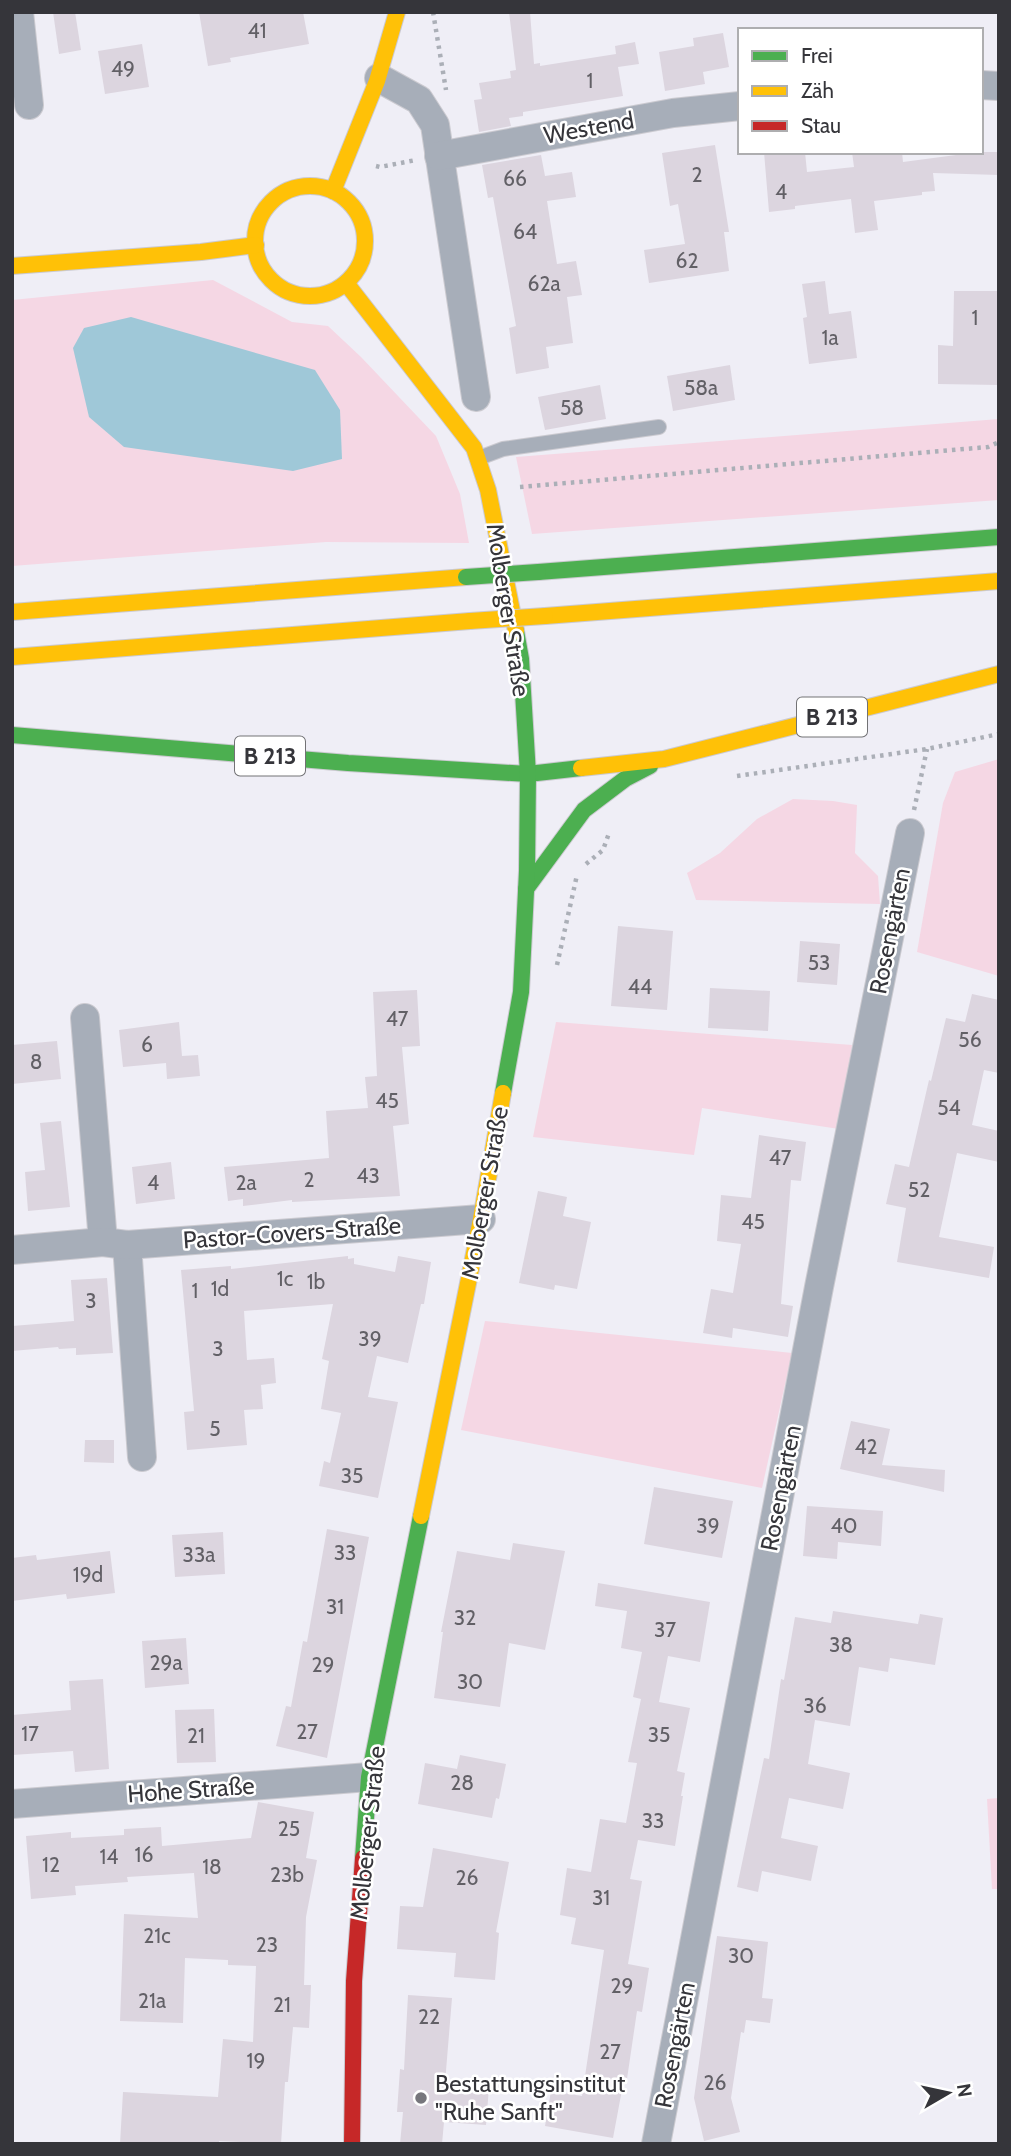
<svg xmlns="http://www.w3.org/2000/svg" width="1011" height="2156" viewBox="0 0 1011 2156" font-family="Cabin,sans-serif">
  <rect width="100%" height="100%" fill="#efeef6"/>
  <g fill="#f5d7e4">
    <polygon points="213,280 292,322 328,326 361,357 436,436 460,494 469,543 326,542 12,566 12,300"/>
    <polygon points="999,419 999,500 532,534 516,457"/>
    <polygon points="999,759 999,976 917,952 943,803 955,772"/>
    <polygon points="793,799 833,801 857,805 855,853 878,876 880,904 696,900 687,873 720,853 757,819"/>
    <polygon points="556,1022 852,1045 839,1129 702,1108 694,1155 533,1137"/>
    <polygon points="485,1321 792,1353 762,1488 461,1430"/>
    <polygon points="999,1798 999,1889 992,1889 987,1799"/>
  </g>
  <polygon fill="#9fc8d8" points="131,317 315,370 340,410 342,459 293,471 124,447 89,417 73,348 84,328"/>
  <g fill="#dcd5df">
    <polygon points="53,12 75,12 81,50 59,54"/>
    <polygon points="199,12 303,12 309,44 230,58 231,62 208,66"/>
    <polygon points="509,12 530,12 534,64 540,63 540,66 616,54 615,46 635,42 639,64 618,67 623,96 523,112 523,116 509,118 511,126 479,132 474,100 482,99 479,83 511,78 510,71 516,70"/>
    <polygon points="723,33 729,67 703,72 705,84 665,91 659,52 694,46 693,38"/>
    <polygon points="142,44 149,87 105,94 98,51"/>
    <polygon points="715,145 729,232 724,232 729,271 649,283 644,250 685,244 678,204 670,206 662,153"/>
    <polygon points="764,152 805,152 807,172 854,167 852,152 902,152 903,162 956,155 956,152 999,152 999,175 933,173 935,191 922,192 922,195 874,201 878,230 855,233 851,199 795,206 795,209 769,212"/>
    <polygon points="541,155 545,176 572,172 576,197 547,201 557,264 576,261 582,295 567,297 573,343 546,347 549,368 516,374 509,328 516,326 493,197 488,198 482,165"/>
    <polygon points="825,281 829,314 851,311 857,358 809,364 803,318 807,317 802,284"/>
    <polygon points="954,291 998,291 999,385 938,384 938,345 953,346"/>
    <polygon points="730,365 735,400 673,411 667,376"/>
    <polygon points="600,385 606,419 545,430 538,397"/>
    <polygon points="618,926 673,931 667,1010 611,1006"/>
    <polygon points="800,941 840,944 837,985 797,982"/>
    <polygon points="710,988 770,991 768,1031 708,1028"/>
    <polygon points="417,990 420,1046 402,1047 409,1124 393,1126 400,1196 292,1202 292,1200 243,1206 243,1199 228,1201 224,1167 329,1158 326,1111 368,1108 365,1077 377,1076 373,992"/>
    <polygon points="972,994 999,1000 999,1073 984,1070 972,1125 999,1131 999,1162 957,1153 939,1237 994,1247 989,1278 897,1262 906,1208 886,1204 895,1164 909,1167 929,1080 931,1081 946,1018 965,1022"/>
    <polygon points="179,1022 182,1056 198,1055 200,1076 167,1079 166,1063 123,1067 119,1030"/>
    <polygon points="57,1041 61,1079 12,1084 12,1045"/>
    <polygon points="61,1121 70,1207 28,1211 25,1172 45,1170 40,1123"/>
    <polygon points="759,1135 806,1142 801,1181 791,1180 781,1304 793,1306 788,1337 733,1328 732,1338 703,1333 711,1289 733,1293 741,1244 717,1241 721,1195 751,1198"/>
    <polygon points="171,1162 175,1199 136,1204 132,1167"/>
    <polygon points="538,1191 567,1197 563,1216 591,1222 577,1289 555,1285 554,1290 519,1283"/>
    <polygon points="348,1256 348,1259 354,1258 354,1264 395,1272 398,1256 431,1262 424,1304 421,1304 408,1363 377,1356 368,1397 398,1402 378,1498 319,1486 324,1461 330,1463 341,1413 321,1409 329,1361 322,1359 333,1304 244,1311 247,1360 274,1358 276,1383 261,1385 263,1409 244,1410 247,1445 187,1450 184,1412 194,1411 181,1270 231,1266 231,1269"/>
    <polygon points="107,1278 113,1353 76,1355 76,1348 59,1349 58,1347 12,1351 12,1326 74,1321 71,1280"/>
    <polygon points="851,1421 890,1429 882,1465 945,1470 944,1492 840,1469"/>
    <polygon points="85,1440 114,1440 114,1463 84,1462"/>
    <polygon points="654,1487 733,1501 722,1558 644,1544"/>
    <polygon points="807,1506 883,1511 881,1546 838,1542 837,1559 803,1556"/>
    <polygon points="327,1529 369,1537 327,1758 276,1746 286,1706 291,1707 303,1641 307,1642"/>
    <polygon points="223,1532 225,1574 175,1577 172,1535"/>
    <polygon points="513,1543 565,1551 545,1650 509,1643 500,1707 434,1698 443,1632 441,1632 457,1551 510,1560"/>
    <polygon points="110,1551 115,1593 67,1599 66,1594 12,1601 12,1558 36,1555 37,1560"/>
    <polygon points="598,1583 710,1602 700,1662 668,1656 659,1702 690,1708 677,1771 685,1773 681,1796 683,1796 675,1846 638,1840 630,1879 642,1881 628,1964 649,1968 642,2012 637,2011 627,2079 624,2079 613,2138 545,2126 551,2091 582,2096 604,1950 571,1944 576,1918 560,1915 567,1868 591,1872 600,1819 626,1823 637,1763 628,1762 641,1699 633,1697 642,1652 621,1648 627,1611 595,1606"/>
    <polygon points="833,1611 918,1624 920,1614 943,1618 935,1665 890,1658 888,1672 859,1667 850,1726 815,1720 808,1764 850,1773 843,1809 789,1798 781,1838 818,1846 811,1881 762,1871 758,1892 737,1887 764,1758 769,1759 781,1679 784,1680 795,1617 831,1623"/>
    <polygon points="186,1638 189,1684 145,1688 142,1641"/>
    <polygon points="103,1679 109,1769 75,1772 73,1751 12,1755 12,1715 71,1710 69,1681"/>
    <polygon points="214,1709 216,1762 177,1763 175,1710"/>
    <polygon points="460,1755 506,1764 499,1799 496,1798 492,1818 418,1804 425,1763 457,1769"/>
    <polygon points="258,1802 314,1812 306,1858 317,1860 306,1917 304,1985 311,1985 309,2028 293,2027 288,2082 285,2082 281,2144 219,2141 219,2144 120,2144 123,2092 218,2097 223,2039 253,2042 256,1966 228,1965 228,1960 185,1958 183,2023 120,2021 124,1914 198,1918 194,1873 127,1877 128,1882 75,1886 76,1895 31,1899 26,1836 71,1832 71,1838 124,1835 124,1829 161,1827 162,1846 251,1838"/>
    <polygon points="433,1848 509,1862 496,1932 499,1933 495,1980 454,1977 456,1953 397,1949 400,1906 423,1907"/>
    <polygon points="717,1936 768,1942 762,1998 773,1999 770,2023 746,2020 744,2033 741,2032 731,2098 740,2132 704,2141 694,2098"/>
    <polygon points="408,1995 452,1998 445,2083 489,2087 486,2125 444,2122 442,2144 400,2144 403,2112 397,2112 400,2069 404,2070"/>
  </g>
  <g fill="none" stroke-linecap="round" stroke-linejoin="round">
    <g stroke="#cbcad0" stroke-width="16">
      <polyline id="lane" points="479,458 503,449 659,427"/>
    </g>
    <g stroke="#cbcad0" stroke-width="30">
      <g id="street">
        <polyline points="19,12 29,105"/>
        <polyline points="379,78 419,100 435,125 476,397"/>
        <polyline points="981,85 999,86"/>
        <polyline points="439,156 673,113 740,106"/>
        <polyline points="85,1018 103,1242"/>
        <polyline points="127,1245 142,1457"/>
        <polyline points="12,1250 103,1242 127,1245 481,1219"/>
        <polyline points="12,1804 369,1777"/>
        <polyline points="656,2144 819,1287 910,833"/>
      </g>
    </g>
    <g stroke="#cbcad0" stroke-width="18">
      <g id="fast">
        <polyline points="538,572 999,537"/>
        <polyline points="12,735 348,763 528,774 581,768"/>
        <polyline points="526,889 584,810 625,779 650,766"/>
        <polyline points="503,1093 521,992 527,871 528,774 521,659 516,631"/>
        <polyline points="363,1858 369,1777 421,1516"/>
      </g>
    </g>
    <g stroke="#cbcad0" stroke-width="18">
      <g id="slow">
        <circle cx="310" cy="241" r="55"/>
        <polyline points="333,191 377,81 397,12"/>
        <polyline points="12,266 201,252 256,245"/>
        <polyline points="346,283 474,448 488,490 516,631"/>
        <polyline points="12,612 466,577"/>
        <polyline points="545,616 999,581"/>
        <polyline points="12,657 470,621"/>
        <polyline points="581,768 664,759 999,674"/>
        <polyline points="421,1516 481,1219 503,1093"/>
      </g>
    </g>
    <g stroke="#cbcad0" stroke-width="18">
      <polyline id="jam" points="352,2144 354,1981 363,1858"/>
    </g>
    <g stroke="#abafb7" stroke-width="4.5" stroke-dasharray="3.5 5" stroke-linecap="butt">
      <polyline points="433,12 446,90"/>
      <polyline points="376,166 380,167 416,160"/>
      <polyline points="520,487 988,447 999,442"/>
      <polyline points="737,776 927,749 999,734"/>
      <polyline points="914,810 927,749"/>
      <polyline points="586,864 603,850 609,833"/>
      <polyline points="557,965 577,875"/>
    </g>
    <use href="#lane" stroke="#a7aeb9" stroke-width="14"/>
    <use href="#street" stroke="#a7aeb9" stroke-width="28"/>
    <use href="#fast" stroke="#4caf50" stroke-width="16"/>
    <use href="#slow" stroke="#ffc107" stroke-width="16"/>
    <use href="#jam" stroke="#c62828" stroke-width="16"/>
    <g stroke="#cbcad0" stroke-width="18" stroke-linecap="butt">
      <polyline id="fast-bridge" points="466,577 538,572"/>
    </g>
    <g stroke="#cbcad0" stroke-width="18" stroke-linecap="butt">
      <polyline id="slow-bridge" points="470,621 545,616"/>
    </g>
    <use href="#fast-bridge" stroke="#4caf50" stroke-width="16"/>
    <use href="#slow-bridge" stroke="#ffc107" stroke-width="16"/>
  </g>
  <circle fill="#76767c" stroke="#fff" stroke-width="2.5" cx="421" cy="2098" r="7"/>
  <g text-anchor="middle" stroke-width="5" stroke-linejoin="round" paint-order="stroke">
    <g font-size="21" fill="#626066">
      <text x="257" y="38">41</text>
      <text x="123" y="76">49</text>
      <text x="590" y="88">1</text>
      <text x="697" y="182">2</text>
      <text x="515" y="186">66</text>
      <text x="781" y="199">4</text>
      <text x="525" y="239">64</text>
      <text x="687" y="268">62</text>
      <text x="544" y="291">62a</text>
      <text x="975" y="325">1</text>
      <text x="830" y="345">1a</text>
      <text x="701" y="395">58a</text>
      <text x="572" y="415">58</text>
      <text x="819" y="970">53</text>
      <text x="640" y="994">44</text>
      <text x="397" y="1026">47</text>
      <text x="970" y="1047">56</text>
      <text x="147" y="1052">6</text>
      <text x="36" y="1069">8</text>
      <text x="387" y="1108">45</text>
      <text x="949" y="1115">54</text>
      <text x="780" y="1165">47</text>
      <text x="368" y="1183">43</text>
      <text x="309" y="1187">2</text>
      <text x="153" y="1190">4</text>
      <text x="246" y="1190">2a</text>
      <text x="919" y="1197">52</text>
      <text x="753" y="1229">45</text>
      <text x="285" y="1286">1c</text>
      <text x="316" y="1289">1b</text>
      <text x="220" y="1296">1d</text>
      <text x="195" y="1298">1</text>
      <text x="91" y="1308">3</text>
      <text x="370" y="1346">39</text>
      <text x="218" y="1356">3</text>
      <text x="215" y="1436">5</text>
      <text x="866" y="1454">42</text>
      <text x="352" y="1483">35</text>
      <text x="708" y="1533">39</text>
      <text x="844" y="1533">40</text>
      <text x="345" y="1560">33</text>
      <text x="199" y="1562">33a</text>
      <text x="88" y="1582">19d</text>
      <text x="335" y="1614">31</text>
      <text x="465" y="1625">32</text>
      <text x="665" y="1637">37</text>
      <text x="841" y="1652">38</text>
      <text x="166" y="1670">29a</text>
      <text x="323" y="1672">29</text>
      <text x="470" y="1689">30</text>
      <text x="815" y="1713">36</text>
      <text x="307" y="1739">27</text>
      <text x="30" y="1741">17</text>
      <text x="659" y="1742">35</text>
      <text x="196" y="1743">21</text>
      <text x="462" y="1790">28</text>
      <text x="653" y="1828">33</text>
      <text x="289" y="1836">25</text>
      <text x="144" y="1862">16</text>
      <text x="109" y="1864">14</text>
      <text x="51" y="1872">12</text>
      <text x="212" y="1874">18</text>
      <text x="287" y="1882">23b</text>
      <text x="467" y="1885">26</text>
      <text x="601" y="1905">31</text>
      <text x="157" y="1943">21c</text>
      <text x="267" y="1952">23</text>
      <text x="741" y="1963">30</text>
      <text x="622" y="1993">29</text>
      <text x="152" y="2008">21a</text>
      <text x="282" y="2012">21</text>
      <text x="429" y="2024">22</text>
      <text x="610" y="2059">27</text>
      <text x="256" y="2068">19</text>
      <text x="715" y="2090">26</text>
    </g>
    <g fill="#fff" stroke="#727275" stroke-width="2">
      <rect x="797" y="697.5" width="70" height="39" rx="5"/>
      <rect x="235" y="736.5" width="70" height="39" rx="5"/>
    </g>
    <g font-size="23" font-weight="bold" fill="#35353a">
      <text x="832" y="725">B 213</text>
      <text x="270" y="764">B 213</text>
    </g>
    <g font-size="24" fill="#35353a" stroke="#fff">
      <text transform="translate(589 128) rotate(-10)" y="8">Westend</text>
      <text transform="translate(508 610) rotate(81)" y="8">Molberger Straße</text>
      <text transform="translate(890 931) rotate(-79)" y="8">Rosengärten</text>
      <text transform="translate(485 1193) rotate(-80)" y="8">Molberger Straße</text>
      <text transform="translate(292 1233) rotate(-4)" y="8">Pastor-Covers-Straße</text>
      <text transform="translate(781 1488) rotate(-79)" y="8">Rosengärten</text>
      <text transform="translate(191 1790) rotate(-4)" y="8">Hohe Straße</text>
      <text transform="translate(368 1833) rotate(-84)" y="8">Molberger Straße</text>
      <text transform="translate(675 2045) rotate(-79)" y="8">Rosengärten</text>
    </g>
    <g font-size="24" fill="#35353a" stroke="#fff" text-anchor="start">
      <text x="435" y="2092">Bestattungsinstitut<tspan x="435" dy="28">"Ruhe Sanft"</tspan></text>
    </g>
  </g>
  <rect width="1011" height="2156" fill="none" stroke="#35353a" stroke-width="28"/>
  <rect x="738" y="28" width="245" height="126" fill="#ffffff" stroke="#aeaeb0" stroke-width="2"/>
  <rect x="752" y="51" width="35" height="10" fill="#4caf50" stroke="#aeaeb0" stroke-width="2"/>
  <text x="801" y="63" font-size="21" fill="#35353a">Frei</text>
  <rect x="752" y="86" width="35" height="10" fill="#ffc107" stroke="#aeaeb0" stroke-width="2"/>
  <text x="801" y="98" font-size="21" fill="#35353a">Zäh</text>
  <rect x="752" y="121" width="35" height="10" fill="#c62828" stroke="#aeaeb0" stroke-width="2"/>
  <text x="801" y="133" font-size="21" fill="#35353a">Stau</text>
  <g transform="translate(948 2093) rotate(81)" stroke="#ffffff" stroke-width="5" paint-order="stroke">
  <path d="M0-5L12 26L0 18L-12 26Z" fill="#35353a"/>
  <text y="-10" font-size="19" font-weight="bold" text-anchor="middle" fill="#35353a">N</text>
  </g>
</svg>
